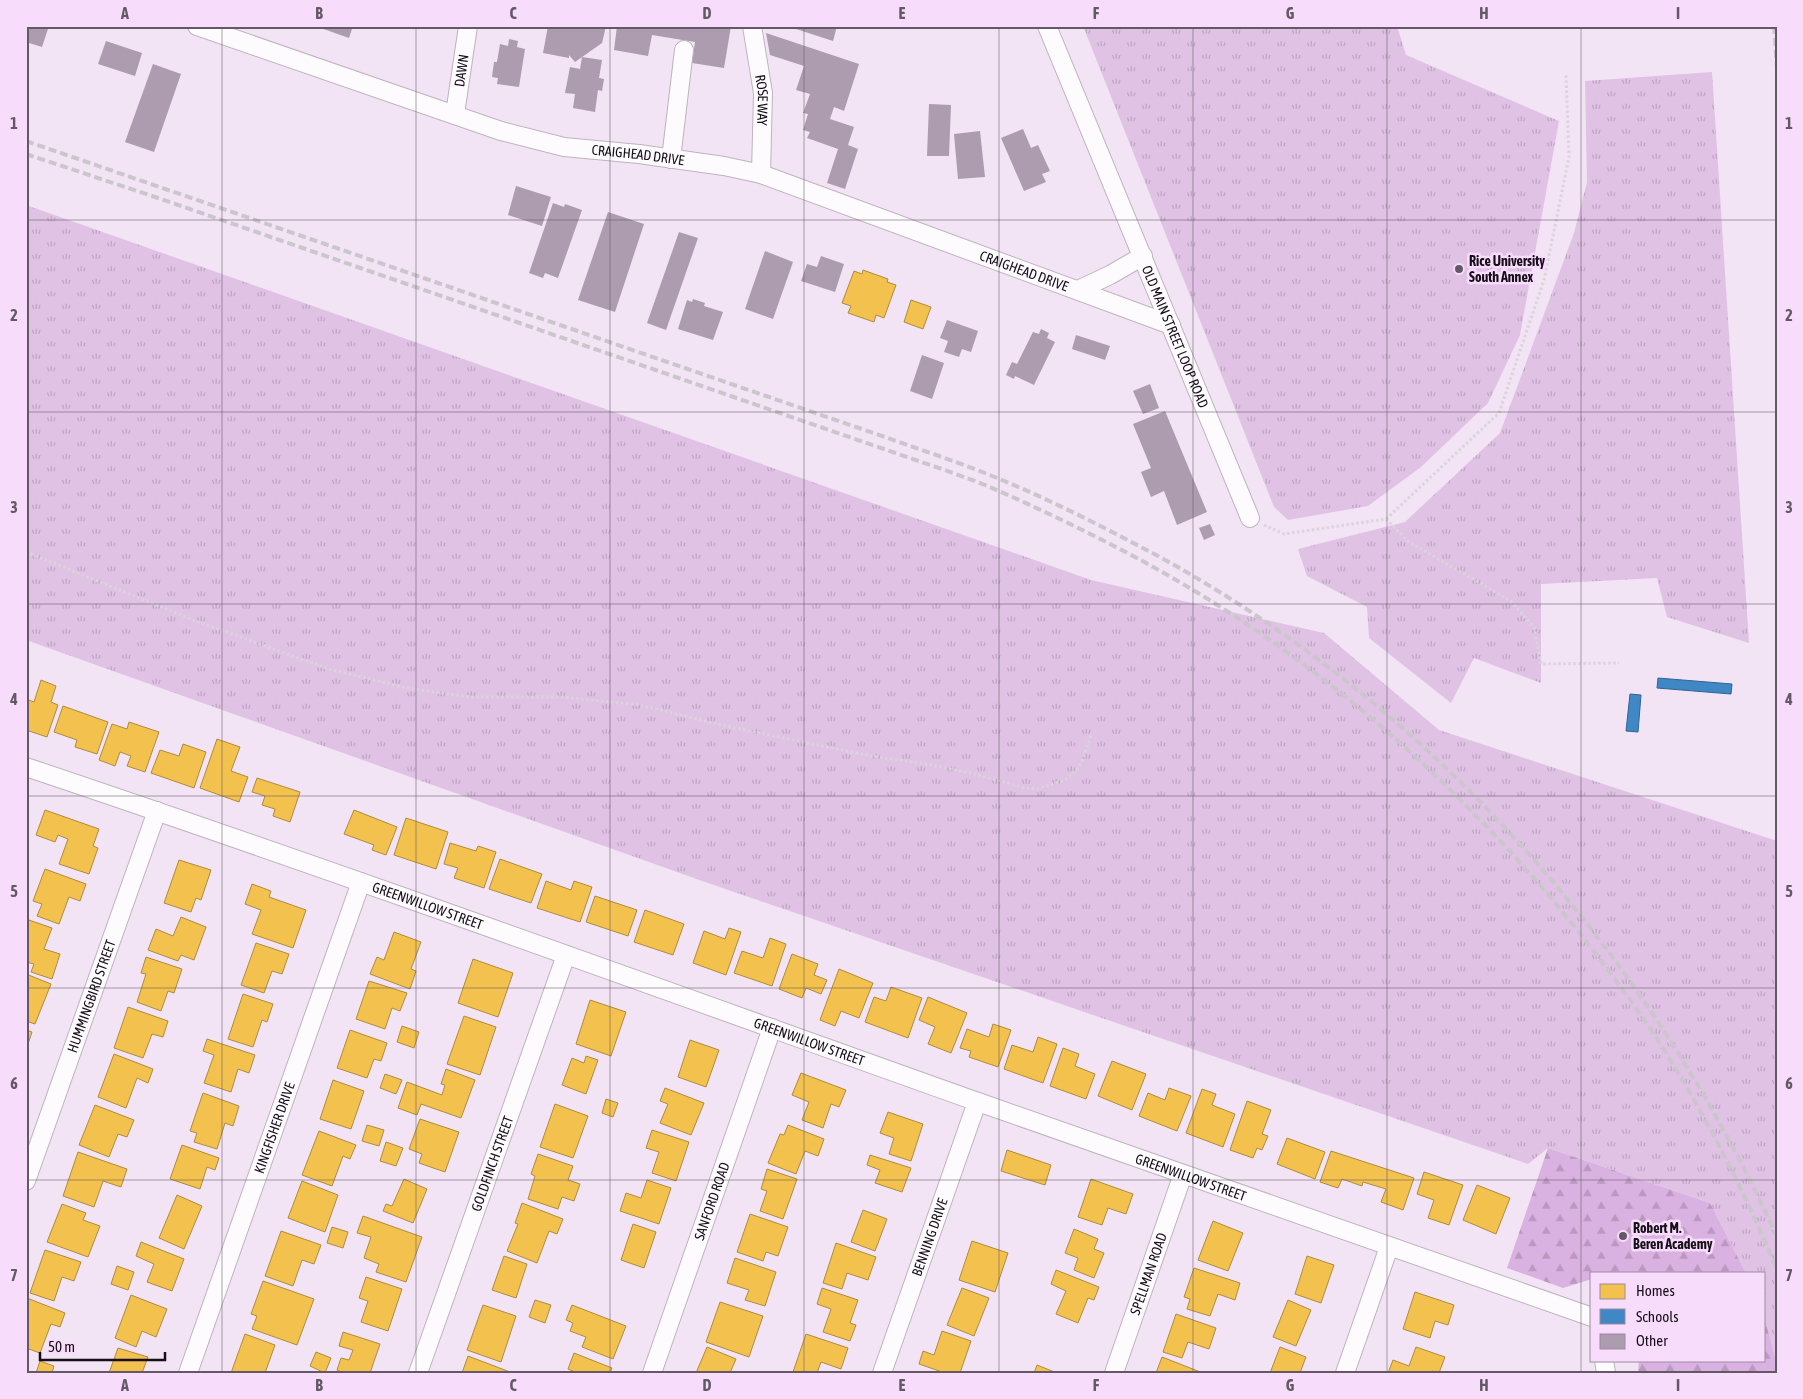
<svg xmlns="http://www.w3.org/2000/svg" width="1803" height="1399" viewBox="0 0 1803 1399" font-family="'Asap Condensed',sans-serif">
  <defs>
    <pattern id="grass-tufts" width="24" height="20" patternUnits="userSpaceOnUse" patternTransform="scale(1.25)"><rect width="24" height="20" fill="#e0c2e5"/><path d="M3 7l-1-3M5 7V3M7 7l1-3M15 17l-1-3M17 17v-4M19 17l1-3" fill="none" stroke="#bfa6c4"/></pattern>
    <pattern id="forest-firs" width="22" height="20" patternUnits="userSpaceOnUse" patternTransform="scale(1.25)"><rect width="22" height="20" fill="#dab2e1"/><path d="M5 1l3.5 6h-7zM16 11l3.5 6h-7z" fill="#ba98c0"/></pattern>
  </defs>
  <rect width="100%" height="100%" fill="#f2e4f4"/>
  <g fill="url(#grass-tufts)">
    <polygon points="1083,26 1397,26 1406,55 1559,121 1520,335 1488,403 1421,467 1368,506 1288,520 1274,507"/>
    <polygon points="1712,72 1749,643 1667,617 1657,578 1541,584 1541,683 1474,658 1451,703 1369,638 1367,607 1307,576 1298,549 1405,522 1500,433 1574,233 1587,182 1585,81"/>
    <polygon points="26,205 1091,580 1324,633 1439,730 1777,841 1777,1364 1764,1316 1764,1273 1746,1273 1710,1203 1548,1148 1528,1164 705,882 26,640"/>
  </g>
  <g fill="url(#forest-firs)">
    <polygon points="1548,1148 1710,1203 1746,1273 1592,1273 1592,1279 1563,1288 1507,1268"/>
    <polygon points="1764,1316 1777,1364 1777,1373 1638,1373 1639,1360 1764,1360"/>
  </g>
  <g fill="#f2c14e" stroke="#b08b3e">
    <polygon points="863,270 888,279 887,282 896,285 884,318 876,315 874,322 848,313 851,306 842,303 854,271 862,274"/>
    <polygon points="911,300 931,307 923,329 904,322"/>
    <polygon points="41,680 56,686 51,702 58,705 47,737 26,730 26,699 34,702"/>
    <polygon points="63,706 108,722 97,754 75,747 77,740 54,732"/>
    <polygon points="129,722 159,732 145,772 127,766 131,756 120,752 115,766 99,760 112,724 127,729"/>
    <polygon points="217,739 240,747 231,771 248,777 239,802 200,788"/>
    <polygon points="183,744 206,752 194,788 151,773 160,750 179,756"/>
    <polygon points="257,778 300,792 290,822 273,816 275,809 262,805 265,796 252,792"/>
    <polygon points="45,810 99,829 93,846 98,848 89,874 59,864 68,839 58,835 55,842 36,835"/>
    <polygon points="354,810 397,827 386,855 372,850 374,845 344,834"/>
    <polygon points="406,818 448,832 436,869 394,855"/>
    <polygon points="450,843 476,851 478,846 496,852 484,888 454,878 458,868 444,864"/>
    <polygon points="500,859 542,874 531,903 489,889"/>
    <polygon points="179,860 211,870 201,900 196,898 191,912 164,903"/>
    <polygon points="45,869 86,884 80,901 69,897 59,924 37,916 42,904 33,901"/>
    <polygon points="546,881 571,890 574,881 592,887 580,922 537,908"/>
    <polygon points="252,884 271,891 269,897 306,910 293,948 252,934 261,910 245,904"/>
    <polygon points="595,896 637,910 628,936 586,922"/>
    <polygon points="645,910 684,924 673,955 634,942"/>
    <polygon points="181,917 206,927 194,960 181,955 178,961 148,950 156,929 173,936"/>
    <polygon points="26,919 52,928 44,949 60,954 52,979 31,972 34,964 26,962"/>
    <polygon points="729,928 741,932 726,975 693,963 704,931 725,939"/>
    <polygon points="394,932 421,942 411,969 416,971 410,989 370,974 377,957 384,960"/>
    <polygon points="770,938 786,944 772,986 734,973 742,951 763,958"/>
    <polygon points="256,943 289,954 282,974 272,971 264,993 241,985"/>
    <polygon points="792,954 818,964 814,975 827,980 821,994 806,988 802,998 779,989"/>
    <polygon points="146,957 182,969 174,993 168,991 161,1011 137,1002 146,974 141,973"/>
    <polygon points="473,959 513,973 498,1017 458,1003"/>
    <polygon points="839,969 873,983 859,1018 841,1011 835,1026 820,1020"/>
    <polygon points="26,974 51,984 35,1024 26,1021"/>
    <polygon points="369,981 407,993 400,1011 392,1008 385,1029 356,1019"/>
    <polygon points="891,987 922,998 908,1038 865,1022 874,997 886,1001"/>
    <polygon points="243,994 273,1004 267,1022 262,1020 253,1047 228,1039"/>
    <polygon points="928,997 967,1013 951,1053 928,1044 935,1027 919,1020"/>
    <polygon points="590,1000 626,1012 611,1056 576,1044"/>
    <polygon points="128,1007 168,1021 163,1037 152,1034 143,1058 114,1048"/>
    <polygon points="464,1016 496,1027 480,1075 447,1064"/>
    <polygon points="993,1024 1011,1030 998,1067 969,1057 971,1051 960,1048 967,1029 989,1037"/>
    <polygon points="402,1026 419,1032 414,1048 397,1042"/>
    <polygon points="26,1030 32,1032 26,1050"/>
    <polygon points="350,1030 387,1043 381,1061 374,1059 367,1078 337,1068"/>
    <polygon points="1038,1037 1057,1044 1043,1083 1004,1069 1012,1045 1033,1052"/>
    <polygon points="207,1039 255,1055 249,1073 238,1069 231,1092 204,1083 214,1055 203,1051"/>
    <polygon points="690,1040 719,1050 706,1087 678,1077"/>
    <polygon points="1063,1048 1079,1054 1075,1066 1095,1074 1086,1099 1050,1086"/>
    <polygon points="114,1054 153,1069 148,1083 137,1078 126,1108 98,1097"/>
    <polygon points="586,1056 598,1060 586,1094 562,1085 572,1058 584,1063"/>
    <polygon points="1112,1061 1146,1074 1132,1110 1098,1096"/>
    <polygon points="446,1069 475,1080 461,1118 421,1104 417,1115 398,1108 407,1082 442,1095 445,1085 441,1084"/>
    <polygon points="801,1073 846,1090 839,1107 831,1104 823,1128 802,1120 809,1102 792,1095"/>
    <polygon points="385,1074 402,1080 396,1094 380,1088"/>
    <polygon points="333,1080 364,1091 351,1129 320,1119"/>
    <polygon points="665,1088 704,1103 691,1135 660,1123 668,1104 660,1101"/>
    <polygon points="1169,1088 1191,1096 1177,1131 1139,1116 1148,1093 1165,1100"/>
    <polygon points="1202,1089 1216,1094 1212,1105 1235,1114 1223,1147 1186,1133"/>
    <polygon points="203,1093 239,1106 233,1126 225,1123 217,1149 194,1142 197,1133 190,1131"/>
    <polygon points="606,1099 618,1103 613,1117 602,1113"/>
    <polygon points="1247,1101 1271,1110 1262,1134 1268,1136 1262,1150 1257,1148 1253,1158 1230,1150"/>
    <polygon points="555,1104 588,1116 573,1158 540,1147"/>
    <polygon points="95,1105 134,1120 127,1137 118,1134 109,1157 79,1145"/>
    <polygon points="888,1112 923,1124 911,1161 889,1154 894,1138 880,1133"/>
    <polygon points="420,1119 459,1132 445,1172 419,1163 422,1154 409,1149"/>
    <polygon points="367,1125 384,1130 379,1146 362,1141"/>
    <polygon points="788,1125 824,1139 818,1156 805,1151 796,1174 768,1163 780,1134 784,1135"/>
    <polygon points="652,1130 689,1142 676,1181 652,1173 659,1152 646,1148"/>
    <polygon points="319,1131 356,1145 350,1159 343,1156 332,1186 302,1175"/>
    <polygon points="1287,1138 1325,1152 1315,1179 1277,1164"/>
    <polygon points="386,1142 403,1148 396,1166 380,1161"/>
    <polygon points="182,1145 219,1158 215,1170 207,1167 200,1189 170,1179"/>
    <polygon points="1007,1150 1051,1165 1045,1185 1001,1171"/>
    <polygon points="1331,1151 1414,1178 1403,1210 1381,1202 1386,1189 1363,1182 1362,1186 1342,1179 1338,1188 1320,1182"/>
    <polygon points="78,1152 127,1169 121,1187 103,1181 94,1207 63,1196"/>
    <polygon points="538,1154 573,1166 568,1180 580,1184 574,1201 562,1197 558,1209 528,1199 535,1176 531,1174"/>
    <polygon points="870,1155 911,1168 902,1192 875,1183 880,1170 867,1165"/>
    <polygon points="767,1169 797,1179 783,1219 760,1211 767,1191 761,1189"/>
    <polygon points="1424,1172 1463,1185 1449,1225 1428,1218 1434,1200 1417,1194"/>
    <polygon points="404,1179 427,1189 413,1223 383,1211 386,1204 392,1206"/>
    <polygon points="1091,1179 1133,1194 1126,1214 1108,1208 1102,1225 1078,1217"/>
    <polygon points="647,1180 671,1188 659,1224 620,1211 626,1193 641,1198"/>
    <polygon points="302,1181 338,1195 325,1232 288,1218"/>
    <polygon points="1477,1185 1510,1198 1496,1234 1463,1220"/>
    <polygon points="177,1195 202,1206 184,1249 159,1238"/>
    <polygon points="522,1203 563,1219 557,1234 549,1231 537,1263 507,1251 518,1224 515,1223"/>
    <polygon points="62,1204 86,1213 83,1220 100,1226 88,1257 47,1242"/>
    <polygon points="863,1210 887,1219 875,1251 851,1242"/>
    <polygon points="750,1214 788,1227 778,1256 766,1252 763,1261 737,1252"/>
    <polygon points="363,1216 422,1237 406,1282 376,1272 379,1264 364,1258 371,1237 357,1233"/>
    <polygon points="1213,1221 1243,1233 1228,1271 1198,1260"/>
    <polygon points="633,1224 656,1232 644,1268 621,1260"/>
    <polygon points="332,1227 348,1232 343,1248 327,1243"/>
    <polygon points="1074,1229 1098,1239 1094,1249 1104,1253 1094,1278 1074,1270 1078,1258 1065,1253"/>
    <polygon points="281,1231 321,1245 314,1264 302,1260 293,1286 265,1276"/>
    <polygon points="972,1241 1008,1253 995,1292 959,1280"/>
    <polygon points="141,1242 184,1259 172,1291 147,1282 154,1264 136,1256"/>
    <polygon points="836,1243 876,1257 868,1280 847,1273 842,1289 823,1283"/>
    <polygon points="45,1250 81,1262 74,1281 62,1277 54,1301 30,1293"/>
    <polygon points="504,1256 527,1264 516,1298 492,1290"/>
    <polygon points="1307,1256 1334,1265 1321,1303 1295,1294"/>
    <polygon points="735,1258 776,1272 765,1306 745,1300 749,1290 727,1283"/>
    <polygon points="117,1266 134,1272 128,1290 111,1284"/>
    <polygon points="1194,1268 1240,1283 1235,1300 1218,1294 1210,1316 1187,1309 1190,1299 1184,1297"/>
    <polygon points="1056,1270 1099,1287 1094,1300 1088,1298 1078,1323 1056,1314 1066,1291 1051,1284"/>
    <polygon points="366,1277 402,1289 388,1331 361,1322 368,1301 359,1298"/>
    <polygon points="263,1281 314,1299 297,1345 252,1329 257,1316 251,1314"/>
    <polygon points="822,1288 858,1300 850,1323 856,1325 850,1341 823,1332 831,1309 817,1304"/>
    <polygon points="962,1288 989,1298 974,1336 947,1325"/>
    <polygon points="1415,1292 1454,1305 1448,1325 1435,1321 1430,1338 1403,1329"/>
    <polygon points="131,1295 167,1309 156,1337 142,1331 136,1347 115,1338"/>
    <polygon points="27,1298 65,1313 60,1327 51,1324 40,1353 26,1348"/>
    <polygon points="535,1300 551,1305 545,1323 529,1317"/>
    <polygon points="1288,1300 1311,1310 1296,1346 1273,1337"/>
    <polygon points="720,1302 763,1316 749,1357 706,1342"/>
    <polygon points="483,1305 516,1316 501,1362 467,1350"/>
    <polygon points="572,1305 626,1326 613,1359 582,1347 586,1337 570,1331 573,1323 566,1320"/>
    <polygon points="1176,1314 1216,1328 1209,1349 1188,1342 1182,1358 1163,1352"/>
    <polygon points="942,1331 971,1341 960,1373 945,1373 919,1364 923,1351 934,1355"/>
    <polygon points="343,1332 380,1344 370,1373 343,1373 337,1370 341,1358 349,1360 353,1350 339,1346"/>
    <polygon points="245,1334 275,1345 265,1373 231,1373"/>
    <polygon points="806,1334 848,1348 841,1369 821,1362 817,1373 793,1372"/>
    <polygon points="707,1347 736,1359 730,1373 696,1373"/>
    <polygon points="1280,1347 1306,1357 1300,1373 1270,1373"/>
    <polygon points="1416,1347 1445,1357 1439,1373 1432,1371 1432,1373 1388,1373 1393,1360 1409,1366"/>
    <polygon points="118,1348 148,1357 142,1373 109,1373"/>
    <polygon points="316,1352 331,1358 325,1373 310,1366"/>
    <polygon points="574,1353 612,1368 610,1373 577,1373 568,1369"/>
    <polygon points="468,1356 510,1372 462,1373"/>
    <polygon points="1162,1357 1203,1373 1156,1373"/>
    <polygon points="40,1361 54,1366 52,1373 36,1373"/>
    <polygon points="1037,1365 1057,1373 1034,1373"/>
  </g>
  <g fill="#3f88c5" stroke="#336391">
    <polygon points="1658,678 1732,684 1731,694 1657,688"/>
    <polygon points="1630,694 1641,695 1638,732 1626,731"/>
  </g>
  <g fill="#ad9bb0">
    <polygon points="26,26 49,26 42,47 26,42"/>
    <polygon points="315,26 353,26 349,38"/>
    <polygon points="548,26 606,26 602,43 575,62 569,55 569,58 543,53"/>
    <polygon points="617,26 731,26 724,68 692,63 695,42 652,35 648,56 614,50"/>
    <polygon points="797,26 837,26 833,41 796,29"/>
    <polygon points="766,33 859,64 844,111 834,107 830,119 854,127 848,145 858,149 845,189 827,183 838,149 807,138 810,132 803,130 808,114 803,113 810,94 796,90 804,66 770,55"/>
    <polygon points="509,39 518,41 517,47 525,49 519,87 497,84 498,78 492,77 494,62 497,62 500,44 508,46"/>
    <polygon points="106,41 142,53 135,76 98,64"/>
    <polygon points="582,57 602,60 599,78 604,79 602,91 598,90 595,112 573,108 575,94 565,93 570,67 580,69"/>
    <polygon points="153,64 181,74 154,152 125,142"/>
    <polygon points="929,104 951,105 949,156 927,156"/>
    <polygon points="1023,129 1031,148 1038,145 1050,171 1042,174 1046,182 1024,191 1001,138"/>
    <polygon points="980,131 985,177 958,179 954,134"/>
    <polygon points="516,186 551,197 542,226 508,215"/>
    <polygon points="553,203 564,207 565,204 582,210 558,278 545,273 543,278 529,273"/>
    <polygon points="608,212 644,224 615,312 578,300"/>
    <polygon points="679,232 698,238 666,330 647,323"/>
    <polygon points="765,251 793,262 773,319 745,309"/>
    <polygon points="821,256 844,264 835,292 801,281 807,264 817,267"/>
    <polygon points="693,299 705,303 704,306 723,312 713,340 678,329 687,300 692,302"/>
    <polygon points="947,320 978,331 971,352 962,349 959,357 944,352 948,341 940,338"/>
    <polygon points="1041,329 1049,333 1047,338 1055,342 1034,385 1015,376 1014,379 1006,375 1012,362 1017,364 1033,332 1039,334"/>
    <polygon points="1076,335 1110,346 1105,360 1072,349"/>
    <polygon points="922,355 944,363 932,399 910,391"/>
    <polygon points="1150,384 1159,408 1143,414 1133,391"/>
    <polygon points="1165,411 1207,512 1177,525 1164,491 1151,497 1141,472 1151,468 1133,424"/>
    <polygon points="1210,524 1215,535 1204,540 1199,528"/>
  </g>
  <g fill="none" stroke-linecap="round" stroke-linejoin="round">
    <g stroke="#beb3bf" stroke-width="20">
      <g id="minor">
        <path id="s1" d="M197 26 501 131 564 147 639 154 724 166 761 174 1171 325"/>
        <path id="s2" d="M752 26 763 93 761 174"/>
        <path id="s3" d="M1047 26 1250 518"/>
        <path id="s4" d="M455 114 468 26"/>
        <polyline points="671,159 684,50"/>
        <polyline points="1078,290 1110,275 1143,256"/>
        <path id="s5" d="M26 767C345 874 661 989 978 1102 1182 1175 1387 1246 1592 1317"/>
        <path id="s6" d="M26 1181 157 811"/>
        <polyline points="1604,1360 1606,1373"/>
        <path id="s7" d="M188 1373 361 882"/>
        <path id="s8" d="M418 1373 566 955"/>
        <path id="s9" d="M652 1373 772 1028"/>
        <path id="s10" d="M882 1373 977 1102"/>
        <path id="s11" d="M1114 1373 1183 1174"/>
        <polyline points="1345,1373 1389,1247"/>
      </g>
    </g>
    <g stroke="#d9d5da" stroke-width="3" stroke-dasharray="2.5 2.5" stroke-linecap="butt">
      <polyline points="1386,519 1499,413 1544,280 1569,157 1566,75"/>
      <polyline points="1386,519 1409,542 1511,601 1534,627 1541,664 1619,663"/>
      <polyline points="1264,525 1284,534 1386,519"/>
      <polyline points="26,552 201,623 329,669 407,688 471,697 562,697 640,705 721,725 871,756 927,764 975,774 1025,788 1037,789 1065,780 1076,771 1082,761 1091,735"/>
    </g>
    <use href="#minor" stroke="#fdfbfd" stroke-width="18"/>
    <g stroke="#cac6cb" stroke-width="4" stroke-dasharray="8 4" stroke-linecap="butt">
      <polyline points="1774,26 1777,68"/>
      <path d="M26 141 885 437C924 451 964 464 1002 480 1055 502 1107 529 1158 556 1432 706 1649 954 1777 1237"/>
      <path d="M26 154 158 198 884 449C918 461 952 472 985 485 1027 503 1069 523 1110 544 1323 652 1504 819 1640 1014 1695 1093 1739 1180 1777 1269"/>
    </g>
  </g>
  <path fill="none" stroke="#635965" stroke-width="1" stroke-opacity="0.55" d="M222 26V1373M416 26V1373M610 26V1373M804 26V1373M999 26V1373M1193 26V1373M1387 26V1373M1581 26V1373M26 220H1777M26 412H1777M26 604H1777M26 796H1777M26 988H1777M26 1180H1777"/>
  <g fill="#635965" stroke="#f7ddfb" stroke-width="2">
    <circle cx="1459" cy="269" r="5"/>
    <circle cx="1623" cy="1236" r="5"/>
  </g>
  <g text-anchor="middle" stroke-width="5" stroke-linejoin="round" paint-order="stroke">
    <g font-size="14" fill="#160e18" stroke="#f7ddfb">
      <text dy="5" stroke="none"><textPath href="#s4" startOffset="44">DAWN</textPath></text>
      <text dy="5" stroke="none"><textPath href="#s2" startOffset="75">ROSE WAY</textPath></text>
      <text dy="5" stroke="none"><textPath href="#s1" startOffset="461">CRAIGHEAD DRIVE</textPath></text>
      <text dy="5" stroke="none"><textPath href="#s1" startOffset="866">CRAIGHEAD DRIVE</textPath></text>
      <text dy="5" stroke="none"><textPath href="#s3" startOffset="336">OLD MAIN STREET LOOP ROAD</textPath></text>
      <text dy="5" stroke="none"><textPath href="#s5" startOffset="425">GREENWILLOW STREET</textPath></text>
      <text dy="5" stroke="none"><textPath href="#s6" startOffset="196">HUMMINGBIRD STREET</textPath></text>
      <text dy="5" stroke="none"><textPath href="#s5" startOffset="830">GREENWILLOW STREET</textPath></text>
      <text dy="5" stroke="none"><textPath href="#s7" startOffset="260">KINGFISHER DRIVE</textPath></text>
      <text dy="5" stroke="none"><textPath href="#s8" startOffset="222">GOLDFINCH STREET</textPath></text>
      <text dy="5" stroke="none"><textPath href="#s5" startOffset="1235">GREENWILLOW STREET</textPath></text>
      <text dy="5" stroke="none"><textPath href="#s9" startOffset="182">SANFORD ROAD</textPath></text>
      <text dy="5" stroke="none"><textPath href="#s10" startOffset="144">BENNING DRIVE</textPath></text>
      <text dy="5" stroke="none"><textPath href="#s11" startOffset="105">SPELLMAN ROAD</textPath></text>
    </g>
    <g font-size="14" font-weight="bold" fill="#160e18" stroke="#f7ddfb" text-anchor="start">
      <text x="1469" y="266">Rice University<tspan x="1469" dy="16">South Annex</tspan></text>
      <text x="1633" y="1233">Robert M.<tspan x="1633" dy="16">Beren Academy</tspan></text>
    </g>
  </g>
  <rect width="1803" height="1399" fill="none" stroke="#f7ddfb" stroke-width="55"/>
  <rect x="1590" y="1272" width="175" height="90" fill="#f7ddfb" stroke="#9d8aa0"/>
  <rect x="1600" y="1284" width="25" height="15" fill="#f2c14e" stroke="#9d8aa0"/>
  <text x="1636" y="1296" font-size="15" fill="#160e18">Homes</text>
  <rect x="1600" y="1309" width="25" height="15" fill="#3f88c5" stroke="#9d8aa0"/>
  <text x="1636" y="1322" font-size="15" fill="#160e18">Schools</text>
  <rect x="1600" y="1334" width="25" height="15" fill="#ad9bb0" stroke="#9d8aa0"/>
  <text x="1636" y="1346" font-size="15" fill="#160e18">Other</text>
  <path d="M40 1352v8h125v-8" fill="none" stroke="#160e18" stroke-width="2.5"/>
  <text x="48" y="1352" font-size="15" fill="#160e18" stroke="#f7ddfb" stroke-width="4" paint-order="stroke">50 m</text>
  <rect x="28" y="28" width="1748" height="1344" fill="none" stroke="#635965" stroke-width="2"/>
  <g font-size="16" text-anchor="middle" font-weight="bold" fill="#635965">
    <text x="125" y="19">A</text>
    <text x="319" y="19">B</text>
    <text x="513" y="19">C</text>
    <text x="707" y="19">D</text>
    <text x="902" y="19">E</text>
    <text x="1096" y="19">F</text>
    <text x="1290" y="19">G</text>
    <text x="1484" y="19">H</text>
    <text x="1678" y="19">I</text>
    <text x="14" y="129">1</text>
    <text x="1789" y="129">1</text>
    <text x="14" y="321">2</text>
    <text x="1789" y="321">2</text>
    <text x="14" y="513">3</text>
    <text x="1789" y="513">3</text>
    <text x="14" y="705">4</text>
    <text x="1789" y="705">4</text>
    <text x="14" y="897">5</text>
    <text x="1789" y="897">5</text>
    <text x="14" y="1089">6</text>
    <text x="1789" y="1089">6</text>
    <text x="14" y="1281">7</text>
    <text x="1789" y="1281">7</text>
    <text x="125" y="1391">A</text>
    <text x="319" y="1391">B</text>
    <text x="513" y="1391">C</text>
    <text x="707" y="1391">D</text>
    <text x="902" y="1391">E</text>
    <text x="1096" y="1391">F</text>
    <text x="1290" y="1391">G</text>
    <text x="1484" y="1391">H</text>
    <text x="1678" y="1391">I</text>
  </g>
</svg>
